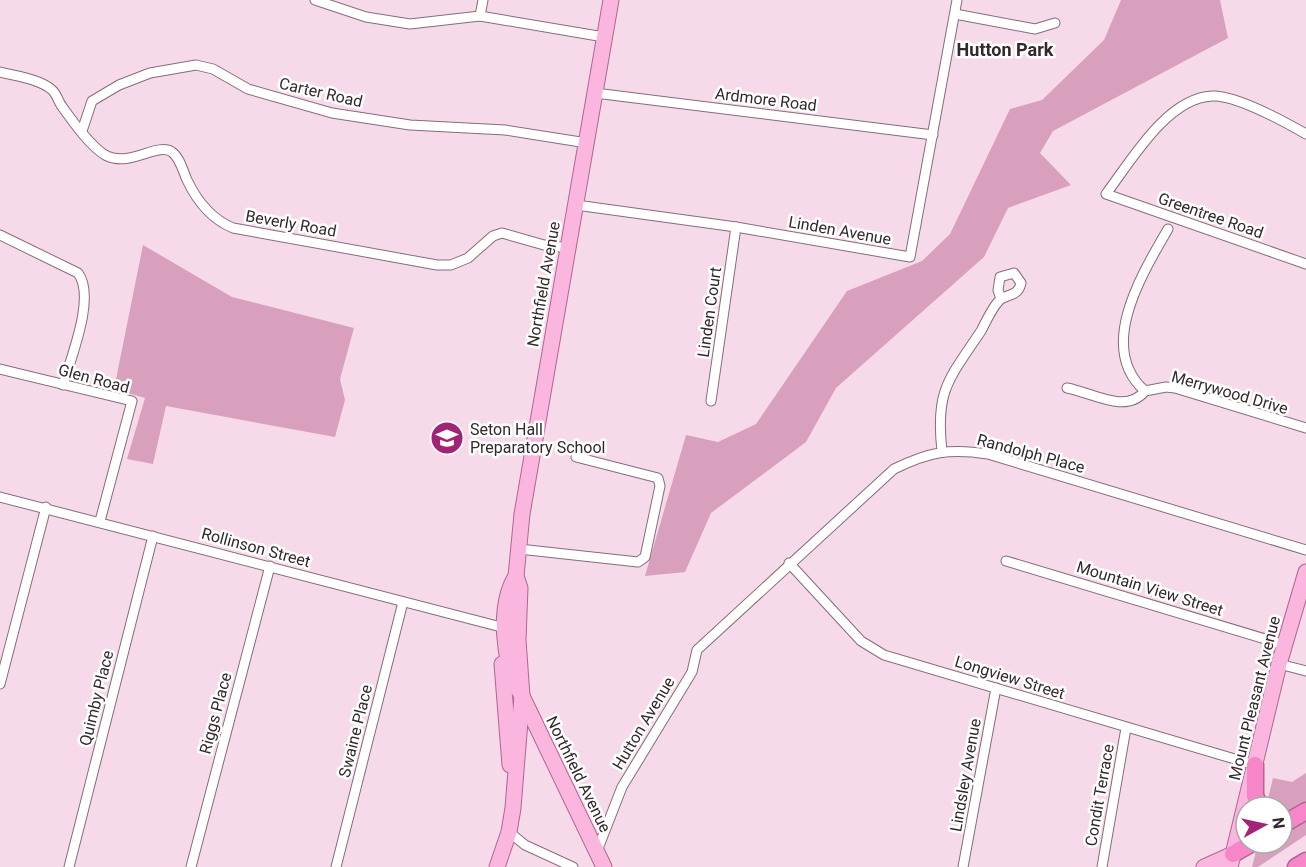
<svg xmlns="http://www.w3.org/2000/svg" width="1306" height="867" viewBox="0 0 1306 867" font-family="Roboto,sans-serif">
  <rect width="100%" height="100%" fill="#f7dae9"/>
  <g fill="#d9a0be">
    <polygon points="1121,0 1220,0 1228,38 1053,131 1040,153 1071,185 1008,208 984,257 836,388 806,442 711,513 685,572 645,576 686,435 718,442 756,424 847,291 922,261 950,234 1010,109 1042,100 1104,40"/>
    <polygon points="143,245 232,297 354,328 340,379 345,400 335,437 166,406 153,464 127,459 145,398 114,389"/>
    <polygon points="1306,773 1306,835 1258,867 1252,867 1258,843 1282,843 1282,807 1266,807 1273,778 1292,782"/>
  </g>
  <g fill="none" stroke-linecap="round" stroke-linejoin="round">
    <g stroke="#866c7a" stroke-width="11">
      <g id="minor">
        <polyline points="315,0 366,17 410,24 480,16 604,37"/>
        <polyline points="955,14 1035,29 1055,23"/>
        <polyline points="480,16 483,0"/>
        <path d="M0 72C15 76 40 79 52 90 56 93 58 100 61 105 71 119 91 148 107 156 131 167 157 142 172 152 180 158 183 171 187 180 197 201 211 219 233 228L437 265H451L468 258 493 236 502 233 544 245 568 248"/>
        <polyline points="595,93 933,135"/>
        <polyline points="82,131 92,101 119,85 150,73 196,65 213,69 248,89 332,113 410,125 505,130 587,143"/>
        <path d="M1306 134C1285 122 1236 95 1212 96 1167 98 1131 161 1106 194L1306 264"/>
        <polyline points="576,205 736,227 910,257 957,0"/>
        <path d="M1168 229C1142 274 1096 348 1145 391L1166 387 1175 388 1306 428"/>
        <path d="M0 235 78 273C96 297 71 357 63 385"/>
        <polyline points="0,369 132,401 100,521"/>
        <path d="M1067 388C1091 392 1126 415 1145 391"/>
        <polyline points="711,401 736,227"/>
        <path d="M942 451C935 390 949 379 981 331 986 322 993 305 1001 299 1011 293 1018 296 1021 283L1014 273 1000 277 998 290 1001 299"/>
        <polyline points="0,497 505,628"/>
        <polyline points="519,549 638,562 645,557 660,486 658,478 576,457"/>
        <polyline points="1006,561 1285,645"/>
        <polyline points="789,563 861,641 884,655 1255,765"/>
        <polyline points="1279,664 1306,671"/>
        <polyline points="0,684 46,507"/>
        <polyline points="509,832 525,845 573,867"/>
        <path d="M597 851 622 787 692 672 697 650 894 469C929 452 949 448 988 454L1306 550"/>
        <polyline points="69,867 153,536"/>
        <polyline points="191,867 270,566"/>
        <polyline points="336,867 403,602"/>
        <polyline points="963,867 996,688"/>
        <polyline points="1102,867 1126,728"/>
      </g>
    </g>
    <g stroke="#b26592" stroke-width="17">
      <g id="primary">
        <path d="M516 576C497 606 503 666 522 696L604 867"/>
        <polyline points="502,664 510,765"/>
        <polyline points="497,867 509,832 513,808 522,696 518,640 520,588 516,576 522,514 611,0"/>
        <polyline points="1204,867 1233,854"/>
        <polyline points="1230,867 1279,664 1306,572"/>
      </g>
    </g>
    <g stroke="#b26592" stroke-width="19">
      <g id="motorway">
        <polyline points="1255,765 1255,796 1261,807"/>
        <polyline points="1282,825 1306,811"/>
        <polyline points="1233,854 1252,843"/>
        <polyline points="1296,867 1306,861"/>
      </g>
    </g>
    <use href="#minor" stroke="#fff" stroke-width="9"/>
    <use href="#primary" stroke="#fab6de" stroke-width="15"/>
    <use href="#motorway" stroke="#f786c8" stroke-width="16"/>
  </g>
  <defs>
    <g id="school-disc" transform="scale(1.725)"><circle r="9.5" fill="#a22477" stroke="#fff"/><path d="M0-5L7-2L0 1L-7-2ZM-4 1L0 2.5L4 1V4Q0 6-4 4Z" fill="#fff"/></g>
  </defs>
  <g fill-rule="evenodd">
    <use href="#school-disc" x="447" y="438"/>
  </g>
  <g text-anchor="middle" stroke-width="5" stroke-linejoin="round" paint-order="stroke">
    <g font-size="16" fill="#33282d" stroke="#fff">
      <text transform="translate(321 92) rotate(13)" y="6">Carter Road</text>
      <text transform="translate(766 99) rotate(7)" y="6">Ardmore Road</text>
      <text transform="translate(1211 215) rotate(19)" y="6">Greentree Road</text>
      <text transform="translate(291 223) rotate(10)" y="6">Beverly Road</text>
      <text transform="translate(840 230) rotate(10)" y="6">Linden Avenue</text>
      <text transform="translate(543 284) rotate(-80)" y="6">Northfield Avenue</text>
      <text transform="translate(709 312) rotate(-82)" y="6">Linden Court</text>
      <text transform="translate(94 378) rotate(15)" y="6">Glen Road</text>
      <text transform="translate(1230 392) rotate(16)" y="6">Merrywood Drive</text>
      <text transform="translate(1031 453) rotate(15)" y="6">Randolph Place</text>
      <text transform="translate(256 547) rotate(15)" y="6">Rollinson Street</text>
      <text transform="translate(1150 588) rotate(17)" y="6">Mountain View Street</text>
      <text transform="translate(1010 677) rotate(17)" y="6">Longview Street</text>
      <text transform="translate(96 698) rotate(-76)" y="6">Quimby Place</text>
      <text transform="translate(1254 698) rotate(-76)" y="6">Mount Pleasant Avenue</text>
      <text transform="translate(215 713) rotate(-75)" y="6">Riggs Place</text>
      <text transform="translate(643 723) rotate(-59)" y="6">Hutton Avenue</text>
      <text transform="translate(355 731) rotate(-76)" y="6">Swaine Place</text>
      <text transform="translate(579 774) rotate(64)" y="6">Northfield Avenue</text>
      <text transform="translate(965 775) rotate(-80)" y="6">Lindsley Avenue</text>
      <text transform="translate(1099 795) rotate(-80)" y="6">Condit Terrace</text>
    </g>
    <g font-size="16" fill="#33282d" stroke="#fff" text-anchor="start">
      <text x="470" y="435">Seton Hall<tspan x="470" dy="18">Preparatory School</tspan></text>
    </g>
    <g font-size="18" font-weight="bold" fill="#33282d" stroke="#fff">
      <text x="1005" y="56">Hutton Park</text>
    </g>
  </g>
  <g transform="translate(1264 825) rotate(82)"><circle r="28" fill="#ffffff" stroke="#ada9ab" stroke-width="1.5"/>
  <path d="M0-4.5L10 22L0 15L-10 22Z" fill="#a22477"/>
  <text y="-9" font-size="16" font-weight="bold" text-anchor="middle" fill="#33282d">N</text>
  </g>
</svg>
